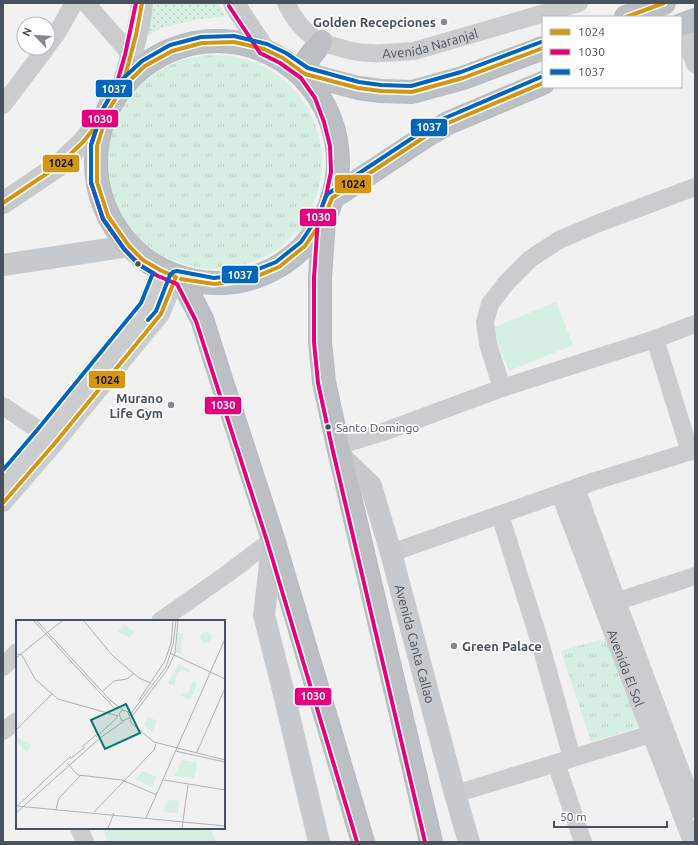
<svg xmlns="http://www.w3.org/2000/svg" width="698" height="845" viewBox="0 0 698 845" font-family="Ubuntu,sans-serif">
  <defs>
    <pattern id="grass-dots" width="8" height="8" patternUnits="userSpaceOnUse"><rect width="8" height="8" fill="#d7eee2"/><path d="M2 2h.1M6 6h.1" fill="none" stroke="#bacec4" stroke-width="1.8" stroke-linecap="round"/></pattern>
    <pattern id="park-tufts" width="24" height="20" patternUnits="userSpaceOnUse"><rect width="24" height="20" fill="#d7eee2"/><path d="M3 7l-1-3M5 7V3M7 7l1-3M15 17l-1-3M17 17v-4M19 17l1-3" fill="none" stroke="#bacec4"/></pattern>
  </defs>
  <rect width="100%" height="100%" fill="#f1f1f1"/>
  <polygon fill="url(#grass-dots)" points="153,3 218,3 225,16 195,20 161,28 147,36"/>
  <g fill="url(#park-tufts)">
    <circle cx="215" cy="162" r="107"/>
    <polygon points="609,637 639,727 591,742 561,651"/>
  </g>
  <g fill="#d7eee2">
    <polygon points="556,302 573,345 509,371 492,328"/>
    <polygon points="103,828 211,828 216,842 108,842"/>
  </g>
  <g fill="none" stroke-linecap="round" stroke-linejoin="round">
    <g stroke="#b6bac0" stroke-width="24">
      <g id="highway">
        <polyline points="626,17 664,3"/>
        <polyline points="681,25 695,20"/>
        <circle cx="217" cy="162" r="121"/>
        <polyline points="300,70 321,42"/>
        <polyline points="305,74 358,88 381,91 412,92 463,78 543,48"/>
        <polyline points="332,198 426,136 448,123 543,83"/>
        <polyline points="324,218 320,278 320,342 324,382 338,446 431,842"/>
        <polyline points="181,279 202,319 221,379 273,539 363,842"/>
      </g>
    </g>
    <g stroke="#cbccce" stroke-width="18">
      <polyline points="86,3 119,41 131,56"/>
      <path id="s1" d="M286 3C293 18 305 34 320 41 327 45 334 46 341 48 350 51 361 53 371 53 385 54 400 52 414 51L579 3"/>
      <polyline points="681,26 695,64"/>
      <polyline points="48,45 57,33 74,3"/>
      <polyline points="3,105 46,48"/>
      <polyline points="655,339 690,452"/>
      <polyline points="502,388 488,344 485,322 490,304 507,282 530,259 559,240 599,223 695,187"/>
      <polyline points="3,406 43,433"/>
      <polyline points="338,446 383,432 502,388 655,339 695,324"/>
      <polyline points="3,479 43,433 146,306 160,270"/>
      <polyline points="576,488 617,601 695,809"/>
      <path id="s2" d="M560 494 692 842"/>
      <polyline points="3,503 55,443 161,314 176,277"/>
      <polyline points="500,515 541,646 572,758"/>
      <polyline points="391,553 595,481 695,450"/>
      <polyline points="606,605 695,576"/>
      <polyline points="160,621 227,574 273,539"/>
      <polyline points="3,667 17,652"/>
      <polyline points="3,731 17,721"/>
      <polyline points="556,763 583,842"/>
      <polyline points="455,794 651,734"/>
      <polyline points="79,828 85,842"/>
    </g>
    <g stroke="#c7cacd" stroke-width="22">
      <polyline points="234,3 240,13 264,49"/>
      <path d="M122 88C130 60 139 32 142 3"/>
      <polyline points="3,203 58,166 83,142 108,111"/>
      <polyline points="3,265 129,246"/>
      <path id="s3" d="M340 456 371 486 391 553 455 794 469 842"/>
      <polyline points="273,539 264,615 283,690 319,842"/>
    </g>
    <use href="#highway" stroke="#bcc0c5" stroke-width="22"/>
    <g stroke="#fff" stroke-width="7">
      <g id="bus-1">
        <polyline points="626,17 664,3"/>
        <polyline points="122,88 136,35 142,3"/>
        <polyline points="3,203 58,166 83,142 108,111"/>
        <polyline points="181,279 214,284 248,280 279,267 305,246 324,218 332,198 426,136 448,123 543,83"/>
        <polyline points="3,503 55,443 161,314 176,277 160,270 143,260 129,246 108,216 97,182 97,146 108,111 122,88 145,66 172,51 202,43 234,42 264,49 283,58 305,74 358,88 381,91 412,92 463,78 543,48"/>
      </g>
    </g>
    <g stroke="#fff" stroke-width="7">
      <g id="bus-2">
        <polyline points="136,3 125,55 116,86 103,109 91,145 91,183 103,219 124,249 140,265 158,276 177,284 196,321 267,541 357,842"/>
        <polyline points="229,6 260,53 280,63 301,78 315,98 324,122 330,146 331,172 326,196 318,218 314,278 314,342 318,383 332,447 425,842"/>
      </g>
    </g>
    <g stroke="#fff" stroke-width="7">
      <g id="bus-3">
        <polyline points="148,320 156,311 170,275 173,272 177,271 214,278 246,274 276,262 301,242 319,215 326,196 329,193 423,131 445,118 541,77"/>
        <polyline points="3,470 38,429 141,303 153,273 139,265 125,250 103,219 91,182 91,145 103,109 117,84 142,61 170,45 201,37 234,36 267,44 286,53 308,68 359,82 381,85 411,86 461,72 541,42"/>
      </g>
    </g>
    <use href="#bus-1" stroke="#d49512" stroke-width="4"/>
    <use href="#bus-2" stroke="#e5007d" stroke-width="4"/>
    <use href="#bus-3" stroke="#0065bd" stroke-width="4"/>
  </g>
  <g fill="#848990" stroke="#fff" stroke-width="1.5">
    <circle cx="444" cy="22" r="4"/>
    <circle cx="171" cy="405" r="4"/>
    <circle cx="454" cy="646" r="4"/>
  </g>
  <g fill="#49515c" stroke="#fff" stroke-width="1.5">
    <circle cx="138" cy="264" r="3.5"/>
    <circle cx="328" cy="427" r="3.5"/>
  </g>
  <g text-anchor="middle" stroke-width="3.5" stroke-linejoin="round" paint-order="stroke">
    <g font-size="12" fill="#49515c" stroke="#fff" text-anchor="start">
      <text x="336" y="432">Santo Domingo</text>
    </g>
    <g font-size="13" font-weight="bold" fill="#49515c" stroke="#fff" text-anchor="end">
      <text x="436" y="27">Golden Recepciones</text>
      <text x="163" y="403">Murano<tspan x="163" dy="15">Life Gym</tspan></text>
      <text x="462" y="651" text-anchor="start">Green Palace</text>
    </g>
    <g font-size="13" fill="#49515c" stroke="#fff">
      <text dy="5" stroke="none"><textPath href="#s1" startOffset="165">Avenida Naranjal</textPath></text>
      <text dy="5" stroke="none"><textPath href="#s3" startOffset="207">Avenida Canta Callao</textPath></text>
      <text dy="5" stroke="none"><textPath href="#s2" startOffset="186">Avenida El Sol</textPath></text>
    </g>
  </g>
  <g transform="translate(16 620)">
    <rect width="209" height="209" fill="#f1f1f1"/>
    <path d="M108 4 118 12 113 18 102 12ZM184.5 17a5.5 5.5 0 1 1 11 0a5.5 5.5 0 1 1-11 0ZM162 13H167L165 34 160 32ZM162 44 174 50 172 53 166 50 161 53 158 66 152 63ZM177 62 181 64 174 80 164 75 172 72ZM132 97 141 101 136 112 128 105ZM1 117 15 125 11 132 0 121ZM166 140 181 143 178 158 158 156ZM127 151 141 157 136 167 119 159ZM152 180 163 181 162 193 147 192Z" fill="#d7eee2"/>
    <path fill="none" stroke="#aeb1b5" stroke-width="1" d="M18 1 99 89M21 1 95 81 107 90M68 1 96 35 123 58 135 63M32 12 46 1M154 33 209 59M0 34 6 35 19 59 42 79 102 96M0 38 32 12M87 71 98 61 111 59 117 54M123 80 149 41 155 23 157 1M113 96 150 47 157 25 160 1M113 98 106 101 103 94 106 90 112 92 115 103 138 122 209 140M115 98 151 50 159 33 162 1M0 110 36 74M80 117 102 97M66 127 81 114M159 131 209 142M181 132 209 68M54 139 69 127M51 143 62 155 106 160 141 175M148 160 209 170M1 186 209 206M1 186 55 136M40 189 43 178 65 155M78 192 138 130 140 124M0 193 84 118 108 101M130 198 209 19M92 208 98 193M166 208 172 165"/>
    <path fill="#0f766e" fill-opacity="0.15" stroke="#0f766e" stroke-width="2" d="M110 84 124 113 89 129 75 100Z"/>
    <rect width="209" height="209" fill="none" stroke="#49515c" stroke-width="2"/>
  </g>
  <g stroke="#fff" stroke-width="1.5">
    <rect x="95" y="79" width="38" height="19" rx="4" fill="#0065bd"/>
    <rect x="81" y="109" width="38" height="19" rx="4" fill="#e5007d"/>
    <rect x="410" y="118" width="38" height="19" rx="4" fill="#0065bd"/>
    <rect x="42" y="154" width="38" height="19" rx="4" fill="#d49512"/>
    <rect x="334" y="174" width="38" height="20" rx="4" fill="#d49512"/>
    <rect x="299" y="208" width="38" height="19" rx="4" fill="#e5007d"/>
    <rect x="221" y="265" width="38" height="19" rx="4" fill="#0065bd"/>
    <rect x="88" y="370" width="38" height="19" rx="4" fill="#d49512"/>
    <rect x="204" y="396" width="38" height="19" rx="4" fill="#e5007d"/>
    <rect x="294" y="687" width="38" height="19" rx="4" fill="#e5007d"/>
  </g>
  <g font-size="11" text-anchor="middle" font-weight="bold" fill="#fff">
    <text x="114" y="93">1037</text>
    <text x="100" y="123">1030</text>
    <text x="429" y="131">1037</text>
    <text x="318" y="221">1030</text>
    <text x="240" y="279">1037</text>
    <text x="223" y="409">1030</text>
    <text x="313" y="700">1030</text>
  </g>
  <g font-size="11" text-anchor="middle" font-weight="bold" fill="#111">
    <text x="61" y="167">1024</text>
    <text x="353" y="188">1024</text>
    <text x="107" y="384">1024</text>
  </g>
  <rect width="698" height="845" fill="none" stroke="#49515c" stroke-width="8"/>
  <rect x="542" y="16" width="140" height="72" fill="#ffffff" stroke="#b6b9be"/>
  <rect x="550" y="29" width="20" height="6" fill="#d49512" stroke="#b6b9be"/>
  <text x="578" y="36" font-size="12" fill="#49515c">1024</text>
  <rect x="550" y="49" width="20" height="6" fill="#e5007d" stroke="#b6b9be"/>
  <text x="578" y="56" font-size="12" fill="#49515c">1030</text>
  <rect x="550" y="69" width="20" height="6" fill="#0065bd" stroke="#b6b9be"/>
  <text x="578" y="76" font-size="12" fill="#49515c">1037</text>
  <g transform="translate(36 36) rotate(295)"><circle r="19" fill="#ffffff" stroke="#b6b9be"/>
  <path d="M0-3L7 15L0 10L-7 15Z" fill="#848990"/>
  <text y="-6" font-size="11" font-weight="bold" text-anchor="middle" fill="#49515c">N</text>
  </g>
  <path d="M554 821v6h113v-6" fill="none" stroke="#49515c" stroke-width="2"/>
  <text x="560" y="821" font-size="12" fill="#49515c" stroke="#ffffff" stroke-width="3" paint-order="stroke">50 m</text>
</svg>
